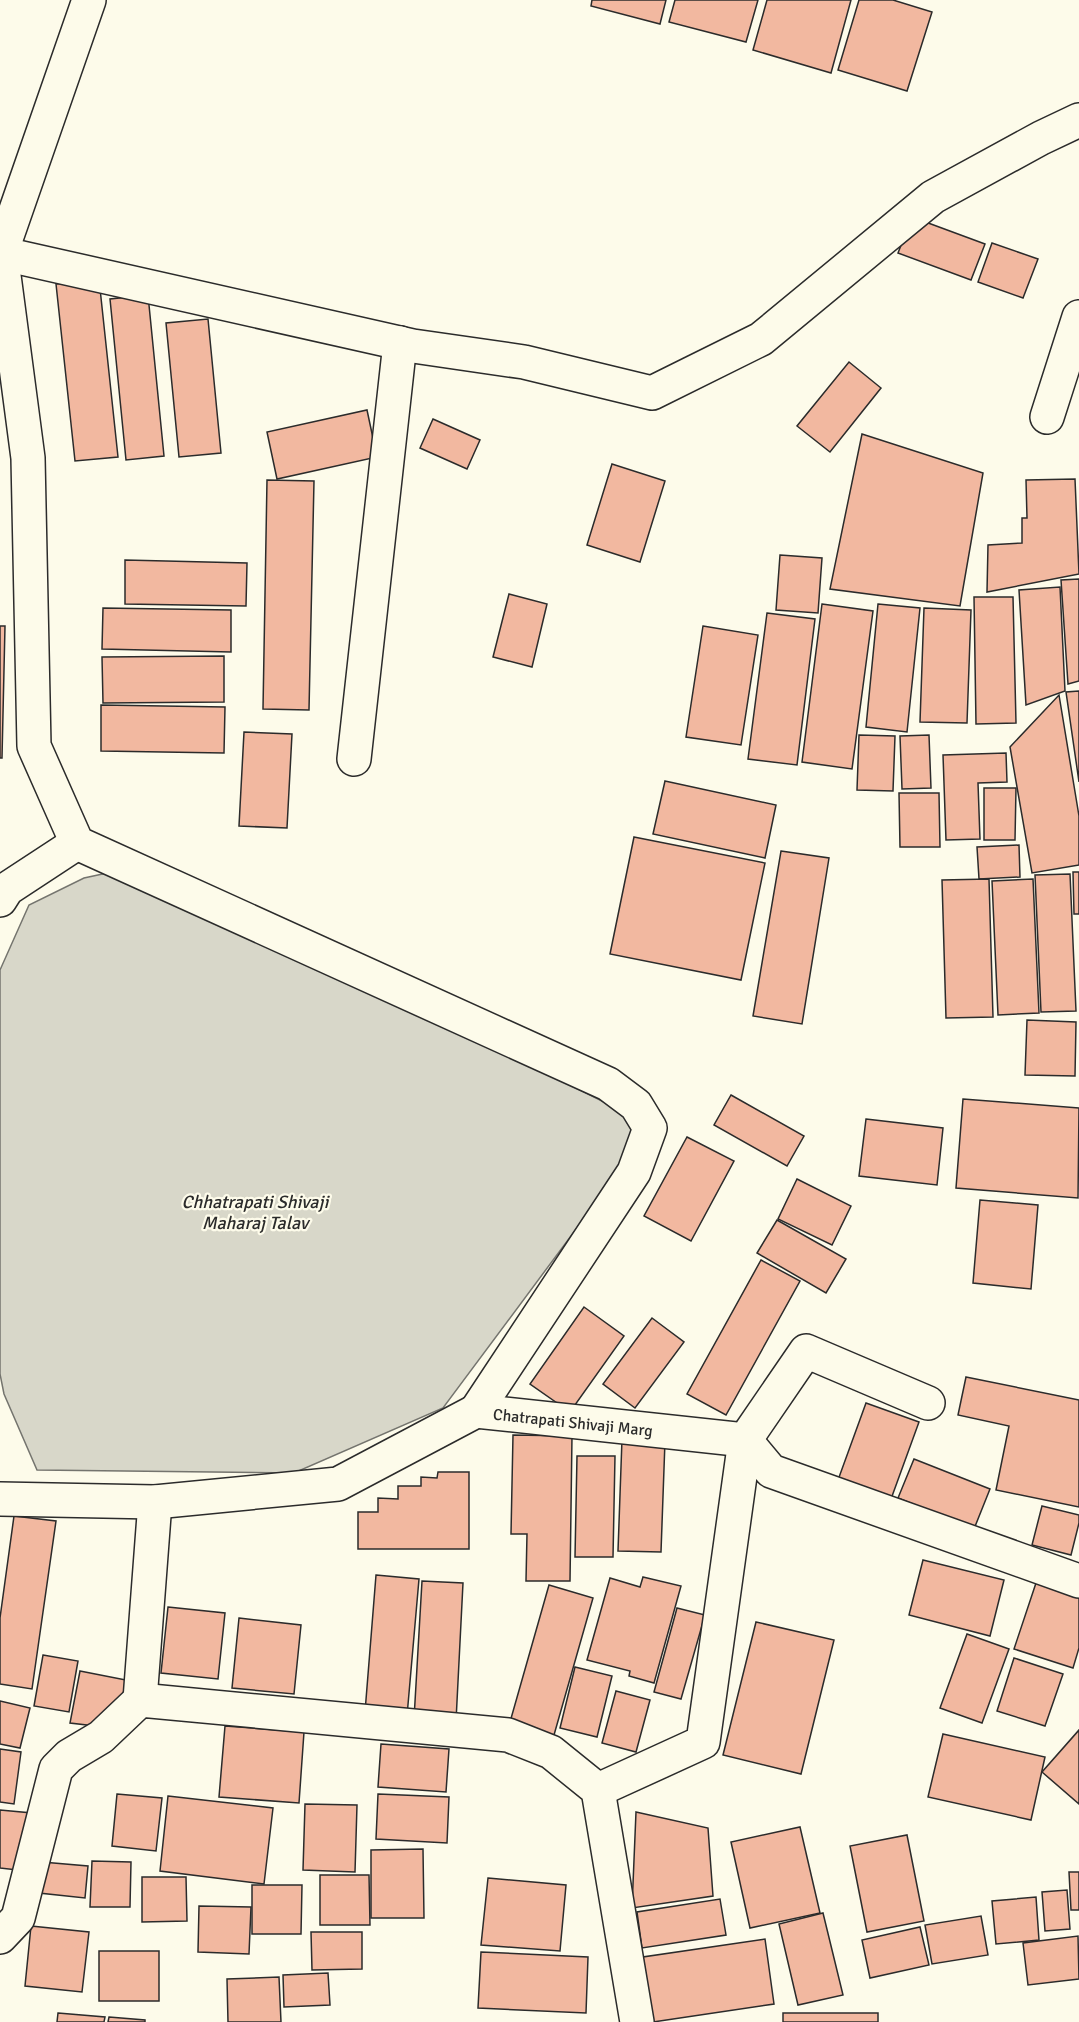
<svg xmlns="http://www.w3.org/2000/svg" width="1079" height="2022" viewBox="0 0 1079 2022" font-family="Signika,sans-serif">
  <rect width="100%" height="100%" fill="#fdfbea"/>
  <polygon fill="#d8d7c9" stroke="#74746e" stroke-width="1.5" points="121,870 154,877 618,1109 636,1131 632,1154 443,1408 294,1473 37,1470 4,1394 0,1374 0,970 29,905 84,878"/>
  <g fill="#f2b8a0" stroke="#2b2b2b" stroke-width="1.5">
    <polygon points="592,0 666,0 660,24 591,6"/>
    <polygon points="675,0 758,0 746,42 669,22"/>
    <polygon points="767,0 851,0 831,73 753,50"/>
    <polygon points="859,0 893,0 932,12 907,91 838,70"/>
    <polygon points="912,217 985,244 971,280 898,253"/>
    <polygon points="992,243 1038,259 1023,298 978,282"/>
    <polygon points="99,279 118,457 75,461 56,284"/>
    <polygon points="148,295 164,456 126,460 110,299"/>
    <polygon points="208,319 221,453 179,457 166,323"/>
    <polygon points="849,362 881,388 830,452 797,426"/>
    <polygon points="367,410 377,457 277,479 267,432"/>
    <polygon points="433,419 480,440 467,469 420,448"/>
    <polygon points="862,434 983,473 960,606 830,589"/>
    <polygon points="612,464 665,481 640,562 587,545"/>
    <polygon points="1075,479 1079,574 987,592 988,545 1022,543 1022,518 1027,518 1026,480"/>
    <polygon points="267,480 314,481 309,710 263,709"/>
    <polygon points="780,555 822,558 818,613 776,610"/>
    <polygon points="125,560 247,563 246,606 125,604"/>
    <polygon points="1079,579 1079,681 1068,684 1061,580"/>
    <polygon points="1060,587 1065,691 1026,705 1019,590"/>
    <polygon points="509,594 547,604 532,667 493,657"/>
    <polygon points="974,597 1013,597 1016,723 976,724"/>
    <polygon points="822,604 873,611 852,769 802,762"/>
    <polygon points="878,604 920,608 907,732 866,727"/>
    <polygon points="103,608 231,610 231,652 102,649"/>
    <polygon points="924,608 971,610 967,723 920,722"/>
    <polygon points="767,613 815,619 797,765 748,759"/>
    <polygon points="0,626 5,626 2,758 0,758"/>
    <polygon points="703,626 758,635 741,745 686,737"/>
    <polygon points="224,656 224,702 103,703 102,657"/>
    <polygon points="1079,691 1079,782 1066,692"/>
    <polygon points="1059,695 1079,816 1079,865 1032,873 1010,747"/>
    <polygon points="101,705 225,707 224,753 101,751"/>
    <polygon points="244,732 292,734 287,828 239,826"/>
    <polygon points="859,735 895,736 893,791 857,790"/>
    <polygon points="929,735 931,788 902,789 900,736"/>
    <polygon points="1006,753 1007,782 978,783 980,839 946,840 943,755"/>
    <polygon points="665,781 776,805 765,858 653,834"/>
    <polygon points="984,788 1016,788 1015,840 984,840"/>
    <polygon points="899,793 939,793 940,847 900,847"/>
    <polygon points="634,837 765,863 741,980 610,954"/>
    <polygon points="1019,845 1020,877 979,879 977,847"/>
    <polygon points="781,851 829,858 802,1024 753,1016"/>
    <polygon points="1073,872 1079,872 1079,914 1074,914"/>
    <polygon points="1070,874 1076,1011 1041,1012 1035,875"/>
    <polygon points="989,879 993,1017 946,1018 942,880"/>
    <polygon points="1033,879 1039,1013 998,1015 992,881"/>
    <polygon points="1027,1020 1076,1022 1075,1076 1025,1075"/>
    <polygon points="731,1095 804,1136 787,1166 714,1125"/>
    <polygon points="963,1099 1079,1108 1078,1198 956,1188"/>
    <polygon points="866,1119 943,1128 937,1185 859,1176"/>
    <polygon points="687,1137 734,1161 691,1241 644,1216"/>
    <polygon points="797,1179 851,1206 832,1245 778,1219"/>
    <polygon points="980,1200 1038,1205 1031,1289 973,1283"/>
    <polygon points="777,1220 846,1259 826,1293 757,1253"/>
    <polygon points="761,1260 800,1281 726,1415 687,1394"/>
    <polygon points="584,1307 624,1336 570,1412 530,1384"/>
    <polygon points="652,1318 684,1342 635,1408 603,1384"/>
    <polygon points="966,1377 1079,1400 1079,1507 996,1490 1009,1426 958,1415"/>
    <polygon points="866,1403 919,1422 891,1499 838,1480"/>
    <polygon points="513,1435 572,1436 570,1581 526,1581 527,1534 511,1534"/>
    <polygon points="622,1439 665,1441 661,1552 618,1551"/>
    <polygon points="577,1456 615,1456 613,1557 575,1557"/>
    <polygon points="914,1459 990,1489 974,1529 898,1498"/>
    <polygon points="438,1472 469,1472 469,1549 358,1549 358,1512 378,1512 378,1498 398,1499 398,1486 421,1486 421,1477 437,1478"/>
    <polygon points="1042,1506 1079,1515 1079,1523 1071,1555 1032,1545"/>
    <polygon points="14,1516 56,1521 32,1689 0,1684 0,1618"/>
    <polygon points="923,1560 1004,1580 990,1636 909,1615"/>
    <polygon points="376,1575 419,1579 407,1716 365,1712"/>
    <polygon points="643,1577 681,1586 654,1683 629,1676 630,1671 587,1660 610,1578 640,1587"/>
    <polygon points="1038,1577 1079,1590 1079,1648 1073,1668 1014,1649"/>
    <polygon points="422,1581 463,1583 456,1721 414,1719"/>
    <polygon points="549,1585 593,1598 552,1742 508,1729"/>
    <polygon points="168,1607 225,1613 218,1679 161,1673"/>
    <polygon points="677,1608 705,1615 681,1699 654,1692"/>
    <polygon points="239,1618 301,1625 294,1694 232,1688"/>
    <polygon points="756,1622 834,1640 801,1774 723,1755"/>
    <polygon points="967,1634 1009,1649 982,1723 940,1708"/>
    <polygon points="43,1655 78,1661 69,1712 34,1706"/>
    <polygon points="1014,1658 1063,1674 1045,1726 997,1711"/>
    <polygon points="575,1667 612,1676 597,1737 560,1728"/>
    <polygon points="80,1671 131,1681 104,1727 70,1723"/>
    <polygon points="616,1691 650,1700 636,1752 602,1743"/>
    <polygon points="0,1701 30,1708 20,1748 0,1744"/>
    <polygon points="225,1726 304,1732 299,1803 219,1797"/>
    <polygon points="1079,1730 1079,1804 1042,1772"/>
    <polygon points="943,1734 1045,1757 1031,1820 928,1797"/>
    <polygon points="381,1744 449,1749 446,1792 378,1787"/>
    <polygon points="0,1749 21,1752 14,1804 0,1802"/>
    <polygon points="117,1794 162,1798 156,1851 112,1846"/>
    <polygon points="378,1794 449,1797 447,1843 376,1839"/>
    <polygon points="168,1796 273,1808 264,1884 160,1871"/>
    <polygon points="305,1804 357,1805 355,1872 303,1870"/>
    <polygon points="0,1810 32,1813 26,1871 0,1868"/>
    <polygon points="636,1812 708,1828 713,1896 632,1908"/>
    <polygon points="800,1827 820,1913 750,1928 731,1842"/>
    <polygon points="907,1835 924,1921 867,1932 850,1846"/>
    <polygon points="423,1849 424,1918 371,1918 371,1850"/>
    <polygon points="92,1861 131,1862 130,1907 90,1907"/>
    <polygon points="42,1862 88,1866 85,1898 39,1893"/>
    <polygon points="1069,1872 1079,1872 1079,1910 1071,1910"/>
    <polygon points="320,1875 369,1875 370,1925 320,1925"/>
    <polygon points="142,1877 186,1877 187,1921 142,1922"/>
    <polygon points="488,1878 566,1885 560,1951 481,1945"/>
    <polygon points="252,1885 302,1885 301,1934 252,1934"/>
    <polygon points="1067,1890 1070,1929 1045,1931 1042,1892"/>
    <polygon points="1036,1897 1039,1940 996,1944 992,1901"/>
    <polygon points="720,1899 726,1935 642,1948 637,1912"/>
    <polygon points="199,1906 251,1907 249,1954 198,1952"/>
    <polygon points="823,1913 843,1995 798,2005 779,1924"/>
    <polygon points="981,1916 988,1955 932,1964 925,1925"/>
    <polygon points="31,1926 89,1932 82,1992 25,1986"/>
    <polygon points="920,1927 929,1965 870,1978 862,1940"/>
    <polygon points="311,1932 362,1932 362,1969 312,1970"/>
    <polygon points="1078,1936 1079,1979 1028,1985 1023,1943"/>
    <polygon points="765,1939 774,2004 653,2022 643,1957"/>
    <rect x="99" y="1951" width="60" height="50"/>
    <polygon points="481,1952 588,1957 586,2013 478,2008"/>
    <polygon points="328,1973 330,2005 284,2007 283,1975"/>
    <polygon points="279,1977 281,2022 228,2022 227,1979"/>
    <polygon points="58,2013 105,2017 104,2022 57,2022"/>
    <rect x="783" y="2013" width="95" height="9"/>
    <polygon points="109,2017 145,2020 145,2022 108,2022"/>
  </g>
  <g fill="none" stroke-linecap="round" stroke-linejoin="round">
    <g stroke="#2b2b2b" stroke-width="36">
      <g id="minor">
        <polyline points="89,0 1,253 28,458 34,746 77,843 608,1084 636,1105 650,1128 634,1172 476,1411"/>
        <polyline points="0,253 413,346 524,362 652,393 761,339 933,197 1041,138 1079,120"/>
        <polyline points="1047,417 1079,317"/>
        <polyline points="354,759 400,343"/>
        <polyline points="0,900 7,889 77,843"/>
        <polyline points="0,1499 155,1502 338,1484 476,1411 745,1440 806,1351 928,1403"/>
        <polyline points="140,1700 155,1502"/>
        <polyline points="598,1790 703,1742 745,1440 771,1471 1079,1581"/>
        <polyline points="0,1937 18,1918 56,1769 69,1756 101,1737 140,1700 508,1735 551,1752 598,1790 637,2022"/>
      </g>
    </g>
    <use href="#minor" stroke="#fdfbea" stroke-width="33"/>
  </g>
  <g text-anchor="middle" stroke-width="4.5" stroke-linejoin="round" paint-order="stroke">
    <g font-size="16" fill="#2b2b2b" stroke="#fdfbea">
      <text transform="translate(573 1422) rotate(6)" y="6">Chatrapati Shivaji Marg</text>
    </g>
    <g font-size="18" font-style="italic" fill="#2b2b2b" stroke="#fdfbea">
      <text x="255" y="1208">Chhatrapati Shivaji<tspan x="255" dy="21">Maharaj Talav</tspan></text>
    </g>
  </g>
</svg>
